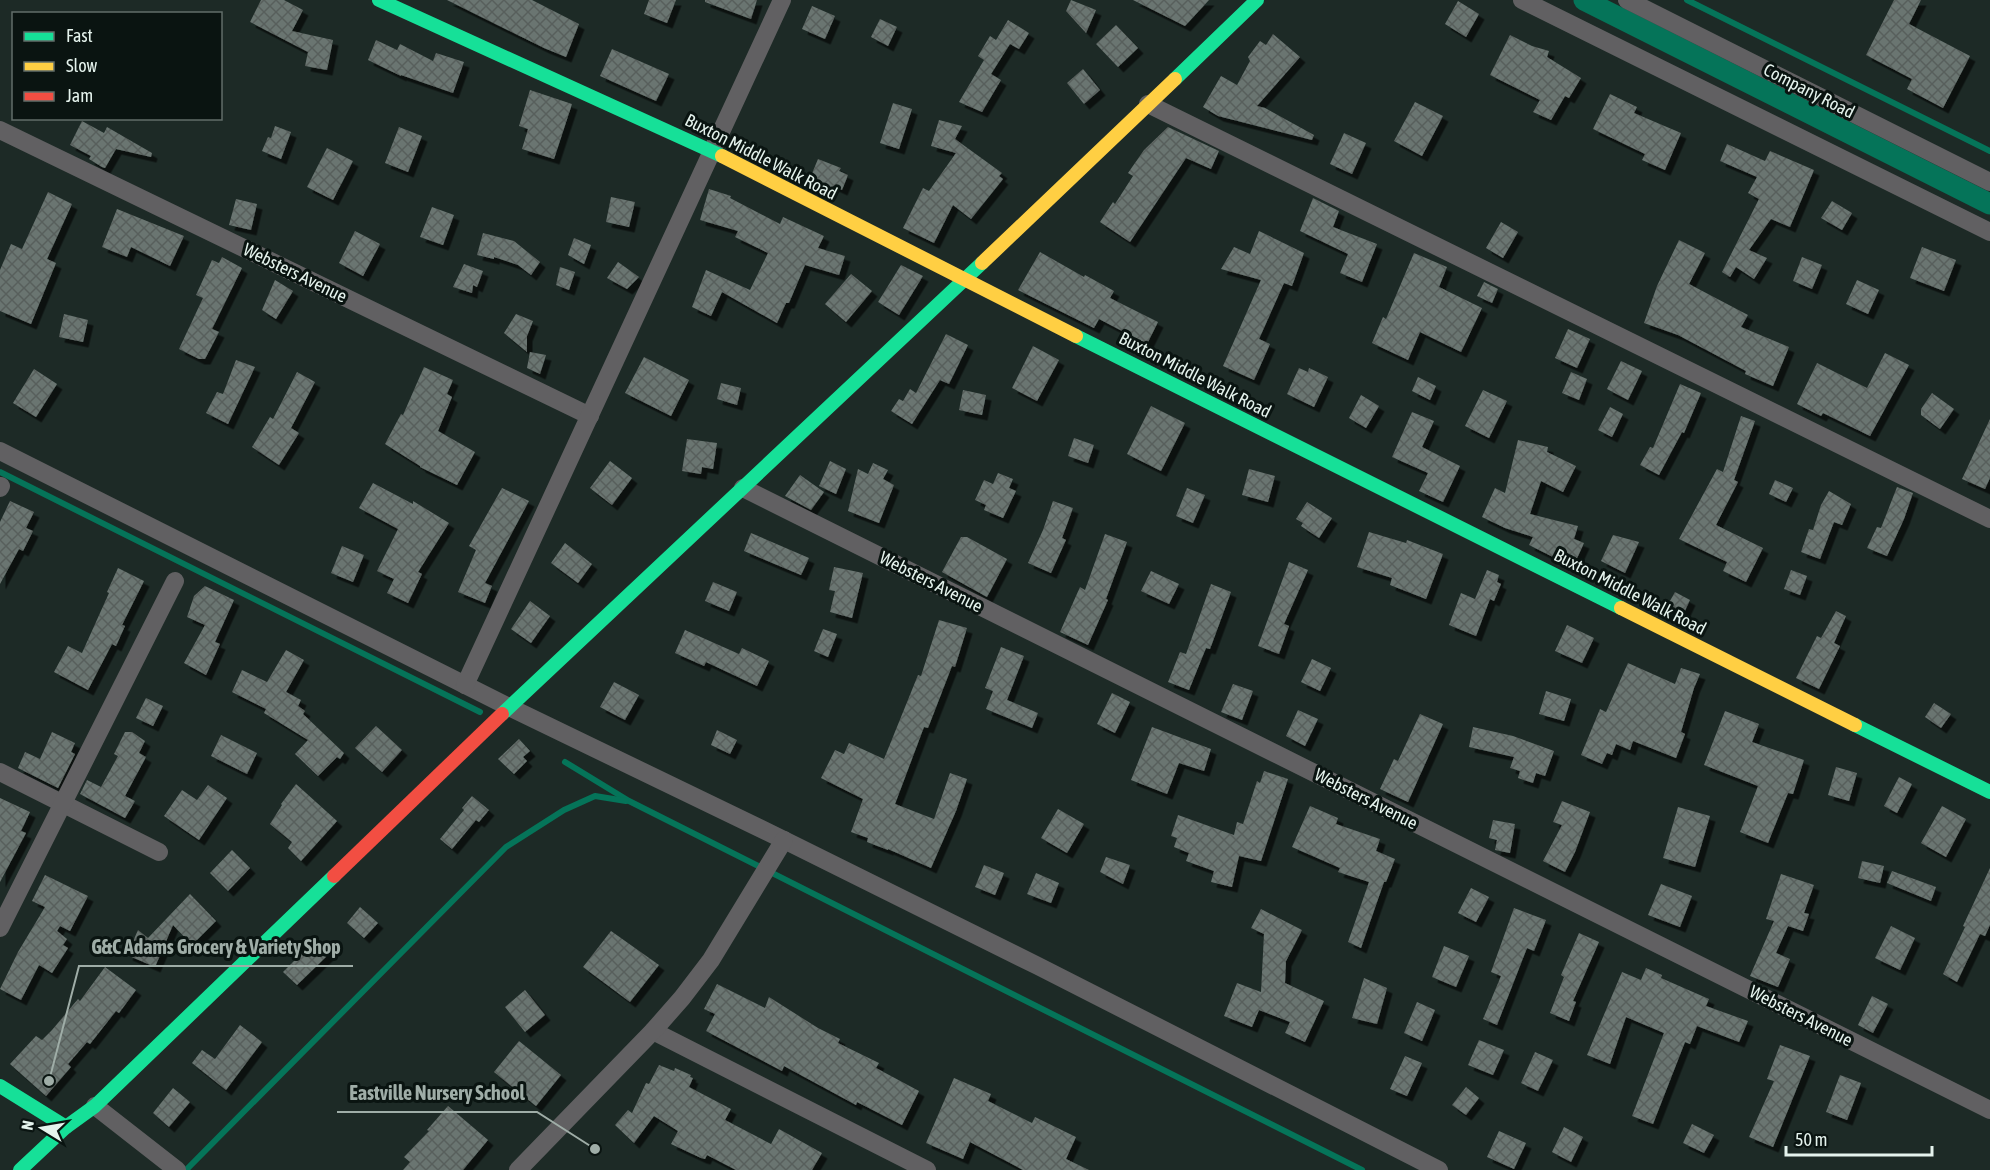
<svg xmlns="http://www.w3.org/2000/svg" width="1990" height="1170" viewBox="0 0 1990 1170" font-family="'Asap Condensed',sans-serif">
  <defs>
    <pattern id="building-cross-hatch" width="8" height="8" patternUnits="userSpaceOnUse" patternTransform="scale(1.5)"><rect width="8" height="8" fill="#6a7571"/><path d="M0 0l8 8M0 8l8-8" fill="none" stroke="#585f5c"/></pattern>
    <filter id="shadow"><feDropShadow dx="5.5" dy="5.5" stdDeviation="0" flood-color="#0009"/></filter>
  </defs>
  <rect width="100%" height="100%" fill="#1d2a26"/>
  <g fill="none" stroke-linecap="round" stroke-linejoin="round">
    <g stroke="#057459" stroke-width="6">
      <polyline points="1687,0 1990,151"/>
      <polyline points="0,472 480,712"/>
      <polyline points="565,762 629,801 1362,1170"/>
      <polyline points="186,1170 506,847 564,810 595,796 626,801"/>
    </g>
    <polyline stroke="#057459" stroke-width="21" points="1584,0 1990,204"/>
  </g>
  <g fill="url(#building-cross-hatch)" filter="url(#shadow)">
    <polygon points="261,0 284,0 303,10 292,31 333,40 327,70 305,66 308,52 250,22"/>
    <polygon points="447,0 532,0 579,24 566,57 544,48"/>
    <polygon points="649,0 676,0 667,23 644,14"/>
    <polygon points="705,0 757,0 751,19 705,2"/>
    <polygon points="1071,0 1096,10 1086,33 1066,11"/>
    <polygon points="1133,0 1209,0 1185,26"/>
    <polygon points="1894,0 1921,0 1909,24 1970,56 1943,108 1907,89 1912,79 1866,55"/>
    <polygon points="1458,1 1479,14 1466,37 1445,24"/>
    <polygon points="812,6 835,16 825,39 802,29"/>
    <polygon points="880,19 897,27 888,46 871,37"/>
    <polygon points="1008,20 1029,33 1019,49 1010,44 991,74 1001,80 982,112 959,102 984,60 978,56 990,36 996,40"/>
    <polygon points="1116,25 1138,48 1118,67 1096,44"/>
    <polygon points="1273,34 1300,57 1257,106 1265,108 1314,135 1312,140 1218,116 1203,107 1221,76 1237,85 1250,61 1248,57 1260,41 1266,45"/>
    <polygon points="1510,35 1532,46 1549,51 1547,57 1581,78 1569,98 1565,96 1551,120 1533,112 1540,100 1490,75"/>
    <polygon points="376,40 397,50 400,44 433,61 436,53 464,62 453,93 401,75 401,76 368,60"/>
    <polygon points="612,49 669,74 656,101 600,76"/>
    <polygon points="1083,69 1100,90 1084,104 1067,83"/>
    <polygon points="530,90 572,104 554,159 522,149 528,129 519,126"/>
    <polygon points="1610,94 1637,107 1634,113 1681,133 1665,170 1642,160 1645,154 1593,129"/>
    <polygon points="1415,102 1443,116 1422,156 1394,141"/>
    <polygon points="893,103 912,109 899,149 880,143"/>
    <polygon points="939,120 962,126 955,139 1002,173 999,176 1003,179 971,219 953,205 934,243 903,228 923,188 929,191 956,153 931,146"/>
    <polygon points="82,121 104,133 107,127 152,153 151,157 116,149 105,168 102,167 89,159 91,156 70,145"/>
    <polygon points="275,126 291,132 281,159 262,151 268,137 271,138"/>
    <polygon points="399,127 422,136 408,172 385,163"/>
    <polygon points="1168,127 1219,151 1211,169 1186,158 1130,242 1100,222 1113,202 1115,204 1133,176 1128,173 1144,150"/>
    <polygon points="1344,133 1366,143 1352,174 1330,164"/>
    <polygon points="1727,144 1765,161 1770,151 1814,170 1790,227 1771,219 1749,250 1767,258 1754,279 1736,267 1730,277 1722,272 1759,199 1748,193 1757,177 1720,161"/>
    <polygon points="327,148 353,161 333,200 307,187"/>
    <polygon points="818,159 841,168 839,171 848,175 842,190 833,186 830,194 808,183"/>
    <polygon points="709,189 731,196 730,198 780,224 783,217 824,236 818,248 845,256 839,275 805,265 789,303 786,303 777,323 722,292 711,316 692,307 706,270 750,290 768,253 735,237 738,231 700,220"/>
    <polygon points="48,192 72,204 47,259 56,263 31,324 0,311 0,270 11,244 22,249"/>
    <polygon points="611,197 635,202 629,227 606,222"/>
    <polygon points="1313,198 1339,211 1333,227 1377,244 1362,282 1340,273 1348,254 1300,231"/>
    <polygon points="236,199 257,204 251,230 229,225"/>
    <polygon points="1832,201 1852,213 1842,230 1821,218"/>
    <polygon points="432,207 454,215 443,245 420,237"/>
    <polygon points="117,209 184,236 170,266 131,247 127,257 102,247"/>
    <polygon points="1501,222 1518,232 1503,258 1486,248"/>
    <polygon points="355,231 380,244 363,276 339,263"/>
    <polygon points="1259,231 1304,253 1292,286 1284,283 1259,339 1270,344 1254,380 1223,366 1261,280 1221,269 1234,247 1250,254"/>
    <polygon points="483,233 514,241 540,262 531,275 518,265 494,257 494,259 477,255"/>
    <polygon points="574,238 591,245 584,264 568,255"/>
    <polygon points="1679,240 1705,253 1689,284 1748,315 1741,327 1789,347 1773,386 1745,374 1746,371 1678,335 1644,323 1657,286"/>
    <polygon points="1922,247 1956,260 1944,291 1910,278"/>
    <polygon points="1040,252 1084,277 1085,275 1114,291 1110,298 1158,322 1147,344 1099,319 1094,328 1018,290"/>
    <polygon points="1414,253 1447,267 1439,287 1482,308 1461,352 1420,332 1408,360 1372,343 1383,317 1386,319"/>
    <polygon points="222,257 242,268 212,329 219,332 205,359 199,359 179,349 203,298 196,295 212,260 219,263"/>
    <polygon points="1802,257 1822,265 1812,289 1793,281"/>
    <polygon points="618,262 639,277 627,289 607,278"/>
    <polygon points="464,264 483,271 477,287 473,285 472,293 453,287"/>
    <polygon points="901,265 923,276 899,315 878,302"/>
    <polygon points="560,267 575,272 569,290 556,285"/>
    <polygon points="851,274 872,291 846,322 825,304"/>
    <polygon points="275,280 293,291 276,319 262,310"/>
    <polygon points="1857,280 1879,290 1868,314 1846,304"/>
    <polygon points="1484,282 1498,289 1492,303 1477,296"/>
    <polygon points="64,314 88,320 83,342 59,337"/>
    <polygon points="516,314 533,321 527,336 527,352 504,333"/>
    <polygon points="1568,329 1590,339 1577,368 1555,358"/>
    <polygon points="946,334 968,345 949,384 940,380 912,424 891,411 899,399 903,401 910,389 916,393"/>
    <polygon points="1033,346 1059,360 1037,401 1012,388"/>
    <polygon points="530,352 546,355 540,374 527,368"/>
    <polygon points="1885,353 1909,365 1870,436 1823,413 1821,416 1797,404 1817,363 1867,388"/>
    <polygon points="644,357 689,380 671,416 625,393"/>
    <polygon points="236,360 255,367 228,424 206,413 217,392 223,394"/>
    <polygon points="1621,361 1642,371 1628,400 1607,389"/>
    <polygon points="424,367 453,380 447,394 452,397 438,431 475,452 457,485 420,467 420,466 385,444 401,414 403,415"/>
    <polygon points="1299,368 1308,372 1309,368 1328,377 1314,407 1287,394"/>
    <polygon points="34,369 57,384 36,417 13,403"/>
    <polygon points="297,372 315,382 291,428 299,433 279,465 252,447 270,417 273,419"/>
    <polygon points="1571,372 1587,379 1579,400 1562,393"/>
    <polygon points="1418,377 1436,386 1430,400 1412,391"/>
    <polygon points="721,383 741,388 737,405 717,399"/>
    <polygon points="1680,384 1701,393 1684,433 1682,432 1659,475 1640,465 1650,447 1653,448"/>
    <polygon points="963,390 986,395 982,415 959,410"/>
    <polygon points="1483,390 1507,401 1489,438 1465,426"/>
    <polygon points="1932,393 1954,409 1940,429 1921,415 1921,409"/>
    <polygon points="1361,395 1379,406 1366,428 1349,418"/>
    <polygon points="1151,406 1185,423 1161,471 1127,454"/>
    <polygon points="1610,407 1623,414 1612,437 1598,430"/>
    <polygon points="1412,412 1434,421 1422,447 1460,466 1443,502 1419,491 1428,473 1392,457"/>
    <polygon points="1741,416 1755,421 1734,480 1738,482 1716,525 1763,548 1746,582 1723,571 1727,562 1679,539 1717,469 1723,472"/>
    <polygon points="1990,419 1990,478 1985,489 1962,479"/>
    <polygon points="1074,438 1094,445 1088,463 1068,456"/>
    <polygon points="687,439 717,443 713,469 702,467 701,474 682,471"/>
    <polygon points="1518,440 1548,447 1547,452 1576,466 1563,492 1541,481 1530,514 1578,526 1574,539 1584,543 1573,567 1529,545 1533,537 1505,528 1482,517 1495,488 1505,493"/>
    <polygon points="610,461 632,478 612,505 590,488"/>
    <polygon points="830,461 846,469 836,494 819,486"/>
    <polygon points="873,463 888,470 883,479 894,485 879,523 848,511 858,469 868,474"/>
    <polygon points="1249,469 1275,476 1268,502 1242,495"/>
    <polygon points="998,473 1013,479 1009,488 1016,491 1003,518 984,510 986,505 975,500 984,480 993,484"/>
    <polygon points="800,475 824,492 811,510 785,496"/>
    <polygon points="1775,480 1793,488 1786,502 1769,494"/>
    <polygon points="373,483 413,504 413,501 449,523 418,572 422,574 408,603 387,593 394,579 377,571 398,529 359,508"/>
    <polygon points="1897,487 1913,493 1904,519 1887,556 1867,548 1877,527 1881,528"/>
    <polygon points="502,488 529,501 485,583 492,586 485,603 458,592 476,550 469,546"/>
    <polygon points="1187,488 1205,495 1193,523 1176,516"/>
    <polygon points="1829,491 1851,504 1842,525 1834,522 1820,559 1801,552 1809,529 1813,530 1821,505"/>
    <polygon points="10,501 34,512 26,528 33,531 23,551 19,549 0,584 0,522"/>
    <polygon points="1053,501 1073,508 1062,538 1066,540 1051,573 1028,563 1043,530"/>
    <polygon points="1307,502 1332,518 1319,538 1301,526 1303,523 1296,519"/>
    <polygon points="1369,532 1406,543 1407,540 1443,554 1426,599 1390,585 1392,578 1357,567"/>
    <polygon points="751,533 809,558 801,575 744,551"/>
    <polygon points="1105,534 1127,542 1106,599 1108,600 1088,645 1060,632 1080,587 1085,590"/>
    <polygon points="1613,535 1639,542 1625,573 1601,561"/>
    <polygon points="961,537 967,537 1007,559 987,597 942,572"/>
    <polygon points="565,543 592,564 578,583 551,563"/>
    <polygon points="342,546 364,555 353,582 331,573"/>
    <polygon points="1289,562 1308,570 1284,624 1289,626 1279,654 1258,646"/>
    <polygon points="834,567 863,573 852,618 830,612 835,591 829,590"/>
    <polygon points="118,568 144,581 122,625 125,626 116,646 112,644 88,690 54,672 68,646 82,653 109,593 107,592"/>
    <polygon points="1487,570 1499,575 1497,582 1501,584 1494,601 1490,599 1476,636 1449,625 1461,593 1475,599"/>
    <polygon points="1791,570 1807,576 1800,595 1784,589"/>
    <polygon points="1151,571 1179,584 1169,604 1141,591"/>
    <polygon points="713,582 737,592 729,611 705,601"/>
    <polygon points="1211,584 1231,592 1210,649 1206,648 1189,690 1168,682 1180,652 1186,654"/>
    <polygon points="205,586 234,600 215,642 220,644 206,675 184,663 205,625 187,617 194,596"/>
    <polygon points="1675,592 1690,600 1682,617 1666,608"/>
    <polygon points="530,601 550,616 531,643 511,629"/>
    <polygon points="1836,611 1846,616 1834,643 1840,646 1819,689 1796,678 1817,636 1821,638"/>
    <polygon points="939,620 967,628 955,667 952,666 928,728 924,727 895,804 934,819 950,773 967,779 956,811 931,868 888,849 888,850 867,842 868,838 851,832 863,799 821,778 835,750 844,754 849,743 884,759 918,675 921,676"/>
    <polygon points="1567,625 1594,638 1582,663 1555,651"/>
    <polygon points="823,629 837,634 828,657 814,651"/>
    <polygon points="685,630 739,654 742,648 769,661 757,686 706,662 704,666 675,653"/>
    <polygon points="1001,647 1024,656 1007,700 1038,713 1032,728 986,709 993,691 985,688"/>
    <polygon points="286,650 304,660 286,692 301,700 298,706 305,711 303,714 344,753 340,759 337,757 318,776 295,754 308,740 264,713 266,709 232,692 242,670 267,682"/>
    <polygon points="1312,659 1331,668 1320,691 1301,682"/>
    <polygon points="1628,663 1675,684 1681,668 1700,674 1694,688 1681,732 1685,734 1676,758 1633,741 1630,750 1616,744 1612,755 1607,753 1602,764 1581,755 1600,709 1606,712"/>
    <polygon points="614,682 639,695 625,720 600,707"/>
    <polygon points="1233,684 1253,691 1242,720 1221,712"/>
    <polygon points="1546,691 1571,699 1564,721 1539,714"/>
    <polygon points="1112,693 1130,702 1115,733 1097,724"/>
    <polygon points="146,698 163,706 153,726 136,718"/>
    <polygon points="1934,703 1951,714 1941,728 1925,717"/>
    <polygon points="1298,710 1318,719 1305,746 1286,736"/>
    <polygon points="1725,711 1759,724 1752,742 1804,760 1793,794 1788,793 1768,843 1740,832 1758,786 1704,765"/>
    <polygon points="1420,714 1443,724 1408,802 1380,789 1394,759 1398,761"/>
    <polygon points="376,726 402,750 382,772 355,748"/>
    <polygon points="1152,727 1211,749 1204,771 1179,763 1167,794 1131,780"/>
    <polygon points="1473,727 1513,736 1554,751 1545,776 1536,773 1533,783 1518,778 1520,771 1510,768 1514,757 1469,747"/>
    <polygon points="717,730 737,740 730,754 711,745"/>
    <polygon points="52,732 75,743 71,752 75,754 58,788 18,768 25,752 40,759"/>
    <polygon points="125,732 132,732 145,741 139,753 146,757 125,796 135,801 125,818 80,794 87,780 101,787 118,756 114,754"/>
    <polygon points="221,735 257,753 247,774 211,756"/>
    <polygon points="519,739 530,751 523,757 527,761 514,774 498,759"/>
    <polygon points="1836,767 1857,773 1849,801 1828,795"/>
    <polygon points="1264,771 1288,779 1261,861 1239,856 1232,887 1211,882 1214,871 1186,861 1189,853 1174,847 1177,838 1171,836 1178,815 1234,835 1237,822 1243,824 1257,781 1260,783"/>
    <polygon points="1899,777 1912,784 1897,813 1884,806"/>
    <polygon points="296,784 337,821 301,861 288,848 292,842 270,824 282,805 281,804"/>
    <polygon points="208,785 227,798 199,840 164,816 182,790 197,800"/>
    <polygon points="472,796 489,810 479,822 476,820 452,849 440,839 464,810 462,808"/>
    <polygon points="0,798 30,812 21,831 26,833 0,882"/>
    <polygon points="1562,801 1590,812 1575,852 1565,872 1543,861 1562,825 1553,822"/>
    <polygon points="1310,806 1338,818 1336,824 1380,839 1376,851 1395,859 1386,882 1384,882 1361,948 1348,942 1369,882 1338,872 1340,868 1292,847"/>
    <polygon points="1942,806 1966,819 1946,857 1921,843"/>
    <polygon points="1678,807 1710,816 1695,867 1663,858"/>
    <polygon points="1058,809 1084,824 1067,853 1041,838"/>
    <polygon points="1493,820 1515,824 1510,853 1495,850 1497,840 1489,838"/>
    <polygon points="232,850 250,868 228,891 210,873"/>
    <polygon points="1106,857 1130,865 1123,884 1100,872"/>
    <polygon points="1862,861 1884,866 1880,883 1858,878"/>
    <polygon points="984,865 1004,873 995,895 975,887"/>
    <polygon points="1990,868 1990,925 1985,936 1980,934 1957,982 1943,974 1965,927 1963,926"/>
    <polygon points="1892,871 1936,887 1931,901 1887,883"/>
    <polygon points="1036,873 1059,883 1051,903 1027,894"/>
    <polygon points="1781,874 1814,885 1804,913 1809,914 1803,931 1788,926 1776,953 1790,959 1778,987 1750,976 1774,921 1766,919"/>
    <polygon points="45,875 88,896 70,931 60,926 57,931 67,939 63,945 68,948 52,973 39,965 21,1000 0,989 18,952 45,907 32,901"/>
    <polygon points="1661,884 1692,896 1680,927 1648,915"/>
    <polygon points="1471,888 1489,897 1476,922 1458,913"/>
    <polygon points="190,894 216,921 192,945 173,925 155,967 127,955 138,930 148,938"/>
    <polygon points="360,907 378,923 364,938 347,923"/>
    <polygon points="1514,908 1546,920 1534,951 1527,948 1497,1025 1483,1019 1501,976 1491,972"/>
    <polygon points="1261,909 1302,930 1286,961 1285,983 1324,1001 1305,1042 1285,1033 1290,1022 1259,1010 1252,1027 1224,1016 1237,983 1261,992 1264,934 1251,928"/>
    <polygon points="1891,926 1915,938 1900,970 1875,958"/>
    <polygon points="611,931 659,965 630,1002 583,967"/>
    <polygon points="1579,933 1599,942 1573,1001 1576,1002 1569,1021 1550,1013 1564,977 1561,975"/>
    <polygon points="314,941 328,955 297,985 283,972"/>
    <polygon points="1444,946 1469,956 1456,987 1432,977"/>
    <polygon points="105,967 136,990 119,1013 116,1011 90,1044 87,1042 68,1064 71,1067 46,1096 10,1064 36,1036 42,1040 52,1030 78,999 80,1001"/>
    <polygon points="1646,968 1662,975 1661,978 1709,999 1706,1006 1748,1021 1739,1042 1697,1026 1690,1044 1685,1042 1653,1124 1632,1116 1664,1033 1626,1017 1610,1064 1587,1055 1622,972 1641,980"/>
    <polygon points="1364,978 1387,988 1377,1024 1352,1018"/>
    <polygon points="717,984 765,1008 769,997 818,1028 840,1039 838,1043 879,1063 876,1068 919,1091 902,1125 857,1102 856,1105 784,1066 782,1071 706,1031 715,1014 704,1009"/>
    <polygon points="525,990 545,1015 525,1032 505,1007"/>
    <polygon points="1872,996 1888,1004 1873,1033 1858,1025"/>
    <polygon points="1417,1002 1435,1010 1422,1041 1404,1033"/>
    <polygon points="240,1025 262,1042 226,1090 192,1063 202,1050 215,1059"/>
    <polygon points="1479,1040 1504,1050 1493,1075 1468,1065"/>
    <polygon points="519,1041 561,1075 536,1106 494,1072"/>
    <polygon points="1780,1045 1810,1056 1773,1147 1749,1137 1774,1081 1767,1079"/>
    <polygon points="1535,1052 1553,1060 1538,1091 1521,1083"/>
    <polygon points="1405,1056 1422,1063 1407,1096 1390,1089"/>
    <polygon points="659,1065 674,1071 675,1068 691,1075 690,1077 693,1078 689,1087 731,1109 725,1120 771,1144 779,1129 822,1153 812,1170 736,1170 707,1155 705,1159 701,1158 671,1144 678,1131 654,1116 634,1143 615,1125 628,1110 632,1113 646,1083 649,1084"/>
    <polygon points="1840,1075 1861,1083 1847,1120 1826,1112"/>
    <polygon points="954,1078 991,1094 988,1101 1032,1123 1035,1117 1076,1137 1066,1159 1089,1170 1023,1170 970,1142 963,1159 926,1143"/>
    <polygon points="1466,1087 1479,1098 1466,1115 1452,1105"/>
    <polygon points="173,1088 190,1102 169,1127 153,1113"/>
    <polygon points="448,1106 488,1140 463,1170 403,1170 410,1162 404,1157 429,1131 427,1130"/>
    <polygon points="1692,1124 1714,1135 1704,1153 1683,1143"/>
    <polygon points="1564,1127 1583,1137 1571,1162 1552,1152"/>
    <polygon points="1499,1131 1526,1143 1514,1169 1487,1157"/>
  </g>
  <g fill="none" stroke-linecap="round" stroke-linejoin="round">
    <g stroke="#616062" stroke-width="18">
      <polyline points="1522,0 1990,232"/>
      <polyline points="1627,0 1990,182"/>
      <polyline points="1148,104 1990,519"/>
      <polyline points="0,130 590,416"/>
      <polyline points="0,451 509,707 784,840 1038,966 1439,1170"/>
      <polyline points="0,488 1,486"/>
      <polyline points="743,488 1990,1110"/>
      <polyline points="465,685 782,0"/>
      <polyline points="0,772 159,852"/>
      <polyline points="0,928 175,581"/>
      <polyline points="653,1031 927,1170"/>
      <polyline points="95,1106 177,1170"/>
      <polyline points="518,1170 653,1031 682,998 711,960 784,840"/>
    </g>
    <g stroke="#16e098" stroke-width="14">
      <polyline points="379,0 722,156"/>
      <polyline points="1175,79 1257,0"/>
      <polyline points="1076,336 1621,608"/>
      <polyline points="502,714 982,263"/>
      <polyline points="1855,725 1990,792"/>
      <polyline points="0,1086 66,1127"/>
      <polyline points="20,1170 66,1127 95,1106 334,876"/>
    </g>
    <g stroke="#ffcf43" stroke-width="14">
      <polyline points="722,156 1076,336"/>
      <polyline points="982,263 1175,79"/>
      <polyline points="1621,608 1855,725"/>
    </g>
    <polyline stroke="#f24e42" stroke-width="14" points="334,876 502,714"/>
  </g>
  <g text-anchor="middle" stroke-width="6" stroke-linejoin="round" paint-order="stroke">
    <g font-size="18" fill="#e5f3ed" stroke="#0a1411">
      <text transform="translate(1809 91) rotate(27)" y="6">Company Road</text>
      <text transform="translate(761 157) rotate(27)" y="6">Buxton Middle Walk Road</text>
      <text transform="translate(295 273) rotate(26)" y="6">Websters Avenue</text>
      <text transform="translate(1195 375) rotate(27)" y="6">Buxton Middle Walk Road</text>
      <text transform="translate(931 582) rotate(27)" y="6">Websters Avenue</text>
      <text transform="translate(1630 592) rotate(27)" y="6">Buxton Middle Walk Road</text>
      <text transform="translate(1366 799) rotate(27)" y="6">Websters Avenue</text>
      <text transform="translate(1801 1016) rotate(27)" y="6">Websters Avenue</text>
    </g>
  </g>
  <path fill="none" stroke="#9fada7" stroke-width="2" d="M49 1081L79 966H353M595 1149L537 1112H337"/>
  <g fill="#9fada7" stroke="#0a1411" stroke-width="2">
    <circle cx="49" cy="1081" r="6"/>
    <circle cx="595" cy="1149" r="6"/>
  </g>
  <g font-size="20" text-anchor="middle" font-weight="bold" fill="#9fada7" stroke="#0a1411" stroke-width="6" stroke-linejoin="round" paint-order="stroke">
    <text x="216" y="954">G&amp;C Adams Grocery &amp; Variety Shop</text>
    <text x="437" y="1100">Eastville Nursery School</text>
  </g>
  <rect x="12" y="12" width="210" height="108" fill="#0a1411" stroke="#626d69" stroke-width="1.5"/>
  <rect x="24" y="32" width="30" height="9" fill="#16e098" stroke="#626d69" stroke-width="1.5"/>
  <text x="66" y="42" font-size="18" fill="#e5f3ed">Fast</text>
  <rect x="24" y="62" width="30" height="9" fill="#ffcf43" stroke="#626d69" stroke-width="1.5"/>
  <text x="66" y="72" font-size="18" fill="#e5f3ed">Slow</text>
  <rect x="24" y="92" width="30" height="9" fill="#f24e42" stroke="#626d69" stroke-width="1.5"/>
  <text x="66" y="102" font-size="18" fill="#e5f3ed">Jam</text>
  <g transform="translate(42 1128) rotate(281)" stroke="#0a1411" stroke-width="4.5" paint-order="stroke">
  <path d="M0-4.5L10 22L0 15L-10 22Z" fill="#e5f3ed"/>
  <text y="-9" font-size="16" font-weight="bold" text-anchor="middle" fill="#e5f3ed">N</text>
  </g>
  <path d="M1786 1146v9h146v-9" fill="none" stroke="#e5f3ed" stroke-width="3"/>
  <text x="1795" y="1146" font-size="18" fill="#e5f3ed" stroke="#0a1411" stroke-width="4.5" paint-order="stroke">50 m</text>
</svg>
